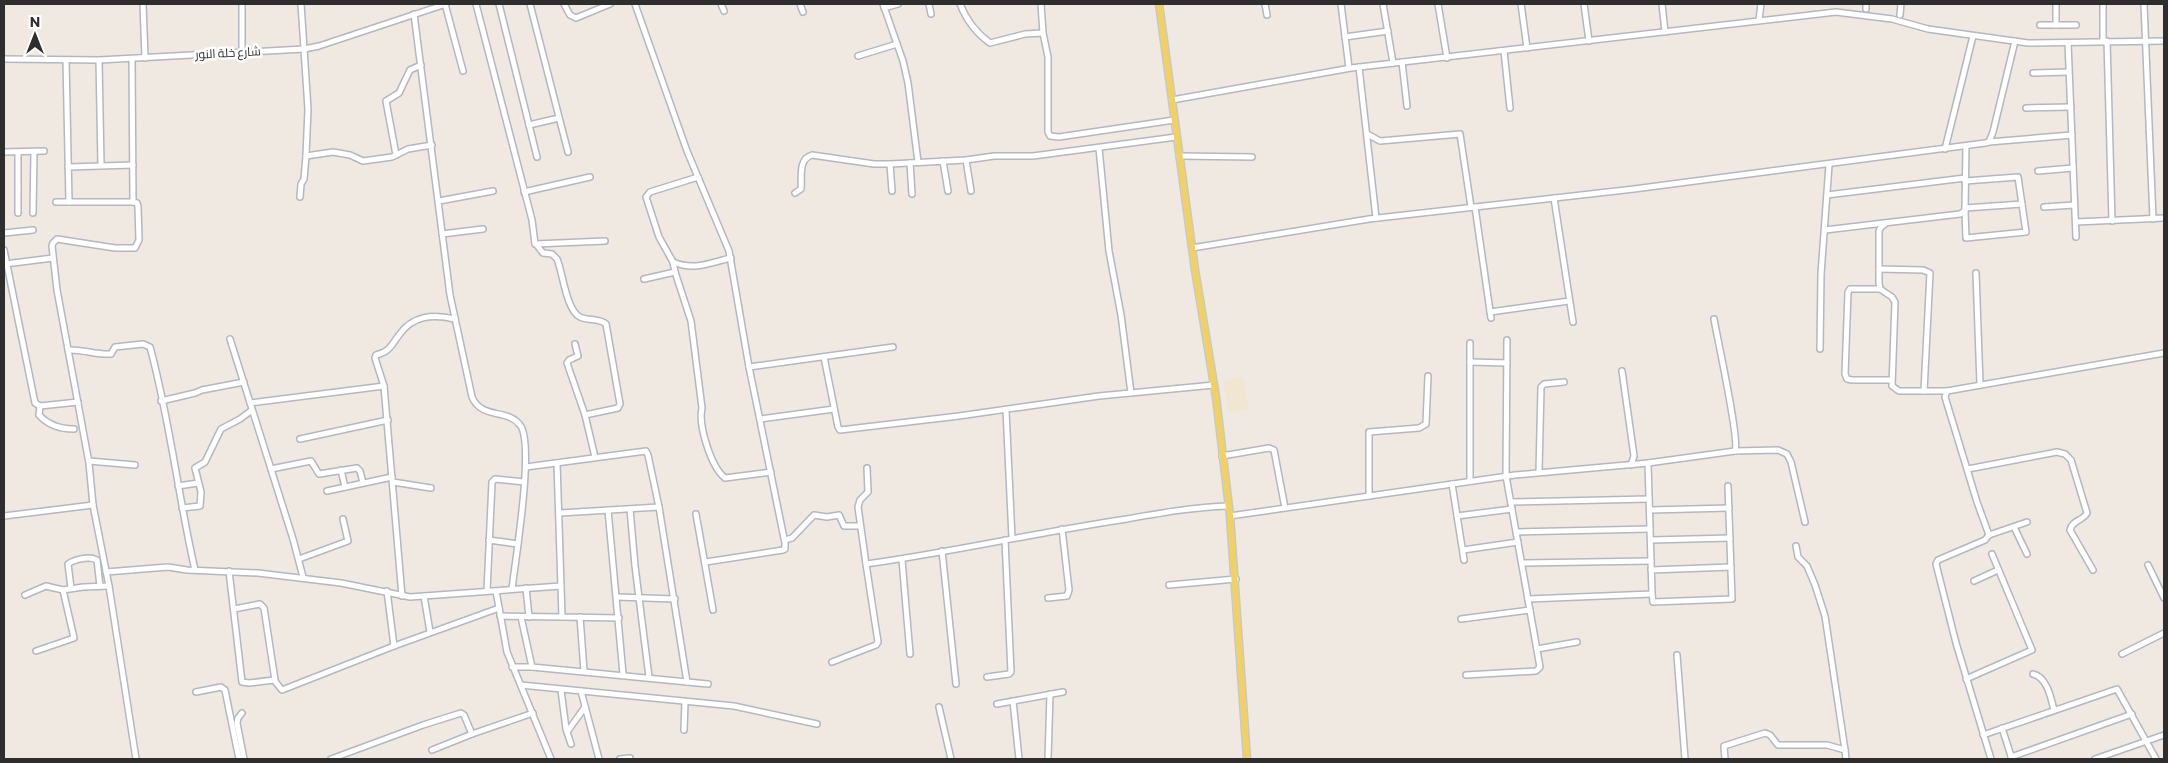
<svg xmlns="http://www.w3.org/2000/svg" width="2168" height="763" viewBox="0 0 2168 763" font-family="Commissioner,Cairo,sans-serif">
  <rect width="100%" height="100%" fill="#efe9e1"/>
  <polygon fill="#f0e6d1" points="1243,377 1249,409 1229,413 1223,381"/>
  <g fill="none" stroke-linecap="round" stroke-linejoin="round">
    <g stroke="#b4b7c1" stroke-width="8">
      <g id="minor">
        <polyline points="143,4 145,58"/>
        <polyline points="445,4 463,71"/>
        <polyline points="476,4 532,220 535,244 605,241"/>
        <polyline points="499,4 537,157"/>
        <polyline points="530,4 568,152"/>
        <polyline points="564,4 570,15 576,18 610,4"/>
        <polyline points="635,4 687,151 729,251 749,367 785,543 785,549 783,550 706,562"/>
        <polyline points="721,4 724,11"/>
        <polyline points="800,4 803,12"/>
        <polyline points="883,4 903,61 908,83 918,162"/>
        <polyline points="929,4 931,14"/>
        <path d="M960 4C966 19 976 33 990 43L1025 34 1043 33"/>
        <polyline points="1041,4 1043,33 1048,57 1048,132 1050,136 1059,137 1174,120"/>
        <polyline points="1265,4 1267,15"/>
        <polyline points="1341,4 1349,68"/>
        <polyline points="1383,4 1393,63"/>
        <polyline points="1438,4 1447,58"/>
        <polyline points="1521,4 1527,48"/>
        <polyline points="1584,4 1589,41"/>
        <polyline points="1662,4 1665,32"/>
        <polyline points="2056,4 2056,25"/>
        <polyline points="2103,4 2103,41"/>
        <polyline points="2144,4 2153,219"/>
        <polyline points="884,8 898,4"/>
        <polyline points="1866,9 1866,4"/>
        <path d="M414 14 450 295 472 397C482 420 507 408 520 425 535 443 515 562 512 589"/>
        <polyline points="1900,15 1901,4"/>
        <polyline points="1759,20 1761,4"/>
        <polyline points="2040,25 2076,25"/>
        <polyline points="1345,37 1388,31"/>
        <polyline points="2107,41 2112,221"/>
        <polyline points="2068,43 2076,237"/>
        <polyline points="242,51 242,4"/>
        <polyline points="1504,51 1510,108"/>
        <polyline points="858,56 897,44"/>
        <polyline points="4,59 99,60 304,49 319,46 446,4"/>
        <polyline points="132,59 133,202"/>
        <polyline points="66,60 69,202"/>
        <polyline points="99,60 101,165"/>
        <polyline points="1402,62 1407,106"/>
        <polyline points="1359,67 1376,218"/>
        <polyline points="2033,73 2069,72"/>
        <polyline points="1172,100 1351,68 1836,12 1892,19 1928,29 2028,43 2164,41"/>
        <polyline points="2026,108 2071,107"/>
        <polyline points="529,125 559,118"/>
        <polyline points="1367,134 1380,141 1460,134 1471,207"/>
        <polyline points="1989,142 2072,135"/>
        <polyline points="1099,148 1109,251 1121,315 1131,393"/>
        <polyline points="1945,149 1973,36"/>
        <polyline points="4,152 44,151"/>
        <polyline points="396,155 386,101 399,93 410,70 421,65"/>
        <polyline points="306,156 333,152 350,155 363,161 392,157 408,149 432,145"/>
        <polyline points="1179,156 1252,157"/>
        <polyline points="966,160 971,191"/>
        <polyline points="943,161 948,191"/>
        <polyline points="910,163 912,194"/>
        <polyline points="890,164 892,191"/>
        <polyline points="68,167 133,165"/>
        <polyline points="2038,171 2073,168"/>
        <polyline points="524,192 590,177"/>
        <path d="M795 193 801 189C802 177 798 159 812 155L874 164H890L966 160 994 156H1033L1176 137"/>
        <polyline points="1827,195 1965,178"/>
        <polyline points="300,197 301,184 304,179 306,156 308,109 301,4"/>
        <polyline points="1554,198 1573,322"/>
        <polyline points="439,201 493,191"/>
        <polyline points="56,202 133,202 137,203 138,207 139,240 135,248 115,248 57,239 53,243 52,246 57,290 89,463 93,505 109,586 136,759"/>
        <polyline points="1475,207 1491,318"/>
        <polyline points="2044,207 2074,205"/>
        <polyline points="1965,208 2022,204"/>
        <polyline points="1965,211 1966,238 2026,232 2018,177 1965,181"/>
        <polyline points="18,213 18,152"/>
        <polyline points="33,213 34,152"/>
        <polyline points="2076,222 2164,218"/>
        <polyline points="1885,224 1881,227 1879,231 1879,283 1880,289 1892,297 1895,302 1892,386 1899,391 1947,391"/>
        <polyline points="1825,230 1960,214 1965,211 1965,208 1966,146"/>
        <polyline points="4,233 33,230"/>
        <polyline points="442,234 483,229"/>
        <path d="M536 244 543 253 552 254 557 259C563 273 566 310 580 317 588 321 599 318 606 324L620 404 618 408 585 415 595 457"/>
        <polyline points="1192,248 1369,219 1634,189 1985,143 1989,142 1993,132 2015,41"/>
        <polyline points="4,250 35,403 40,406 78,402"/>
        <path d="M673 262C694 271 709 263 731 258"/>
        <polyline points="5,264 53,258"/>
        <polyline points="1879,269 1923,270 1930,273 1924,391"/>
        <polyline points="675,272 673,262 659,237 646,197 650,192 698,177"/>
        <polyline points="1976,273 1980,384"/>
        <path d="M644 279 675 272 691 321 702 408C698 425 711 467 725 478L771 472"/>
        <polyline points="1880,289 1850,289 1848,292 1845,374 1847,379 1852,380 1891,380"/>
        <polyline points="1490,312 1569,301"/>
        <polyline points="230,339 293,539 303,577"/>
        <polyline points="1470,343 1470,481"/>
        <polyline points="575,344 578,356 569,360 567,363 585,415"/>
        <polyline points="1820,349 1821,274 1829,165"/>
        <path d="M68 350C82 349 96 355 111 354L115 347 143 344 150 347C170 420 178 496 195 570"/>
        <polyline points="824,357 838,427 840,430 959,416 1099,396 1214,385"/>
        <polyline points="1470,362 1507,363"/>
        <polyline points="749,367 893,347"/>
        <polyline points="1622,371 1634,456 1631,465"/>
        <path d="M384 386 375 358 376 355C389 352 391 346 399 335 413 315 433 314 455 319"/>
        <polyline points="161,401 195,393 202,390 244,382"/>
        <polyline points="250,403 384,386 402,596"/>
        <path d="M40 406 39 415C48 425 61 429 74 429"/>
        <polyline points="1006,410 1012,538"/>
        <polyline points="760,419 834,409"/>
        <polyline points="300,439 388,420"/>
        <polyline points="1735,451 1778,450 1787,454 1791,462 1805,522"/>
        <polyline points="1222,456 1269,448 1274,450 1285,508"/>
        <polyline points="89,461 135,465"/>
        <polyline points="557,463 562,617 619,618"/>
        <polyline points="526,467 646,451 648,455 659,507"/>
        <polyline points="271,469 311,461 319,474 357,468 360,471 363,483"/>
        <path d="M1968 469 2057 452 2065 454 2071 460 2087 513C2083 521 2072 520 2070 530L2093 570"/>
        <polyline points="341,470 345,487"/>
        <polyline points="1539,472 1541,387 1544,384 1564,382"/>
        <polyline points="393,482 431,488"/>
        <polyline points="1452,484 1464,560"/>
        <polyline points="178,486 198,483"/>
        <polyline points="327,491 392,477"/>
        <polyline points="1369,496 1369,432 1419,428 1426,424 1428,376"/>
        <polyline points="1511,502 1649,499"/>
        <polyline points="182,508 200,506 201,492 195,468 205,462 221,429 240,419 252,410"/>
        <polyline points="630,509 635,566 649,677"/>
        <polyline points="608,510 623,674"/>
        <polyline points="1650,510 1729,508"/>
        <polyline points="560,513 659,507 687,682"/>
        <polyline points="696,514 713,610"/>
        <polyline points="4,516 93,505"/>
        <path d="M1230 516 1515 475 1648 463 1735 451C1740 441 1717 337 1714 319"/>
        <polyline points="1457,516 1512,509"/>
        <polyline points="2014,527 2027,554"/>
        <polyline points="1517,532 1650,529"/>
        <polyline points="1989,535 1977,502 1945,397 1947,391 2164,353"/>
        <polyline points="489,540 518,544"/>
        <polyline points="785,540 792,538 814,515 827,517 839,515 844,526 860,526"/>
        <polyline points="1651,540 1730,538"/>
        <polyline points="1463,550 1518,542"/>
        <polyline points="942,551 956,684"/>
        <polyline points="299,559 348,541 343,519"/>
        <polyline points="902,560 910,654"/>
        <polyline points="1522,563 1651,561"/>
        <polyline points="866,564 858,507 860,500 868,492 867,468"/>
        <polyline points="2148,565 2164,598"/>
        <polyline points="1651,570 1731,567"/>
        <polyline points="229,571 242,682 249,683 274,680 282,690 394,646 499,608"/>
        <polyline points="106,572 168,567 187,570 258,573 341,583 410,597 561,586"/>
        <polyline points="1974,581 1998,570"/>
        <polyline points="1169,585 1236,579"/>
        <path d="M71 588 68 564C75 559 89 556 97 560L100 586"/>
        <polyline points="526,588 529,617"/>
        <polyline points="387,591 394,646"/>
        <polyline points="487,591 492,482 495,479 524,482"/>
        <polyline points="496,591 507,652 551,759"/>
        <polyline points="1652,594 1653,602 1732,599 1728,486"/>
        <polyline points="25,595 46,586 63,590"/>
        <polyline points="424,596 430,632"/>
        <polyline points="617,597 675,599"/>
        <polyline points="1048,598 1067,596 1069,590 1062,529"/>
        <polyline points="1528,599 1652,594 1648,463"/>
        <polyline points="234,609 260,604 264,608 275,680"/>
        <polyline points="500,616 562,617"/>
        <polyline points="521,617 532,667 708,684"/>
        <polyline points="580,617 584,671"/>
        <polyline points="1461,619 1530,610"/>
        <polyline points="1537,649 1577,642"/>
        <polyline points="36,651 74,638 63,590 83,587 109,586"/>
        <polyline points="2122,654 2164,633"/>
        <polyline points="1677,655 1685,759"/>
        <path d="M832 662 876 645 878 642 866 564C953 552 1039 532 1127 519 1161 513 1194 507 1228 506"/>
        <polyline points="512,667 532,667"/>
        <path d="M2033 674C2047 677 2051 698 2054 710"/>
        <polyline points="1466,675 1536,671 1540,667 1506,476 1507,340"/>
        <polyline points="987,677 1009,674 1011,672 1005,540"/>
        <polyline points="1966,679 2032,650 1992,554"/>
        <polyline points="521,685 734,706 817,724"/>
        <polyline points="561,690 566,729 571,744"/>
        <polyline points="581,691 599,759"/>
        <polyline points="196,692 221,687 225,690 239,759"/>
        <polyline points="1013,701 1019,759"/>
        <polyline points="997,704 1063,692"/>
        <polyline points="939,707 951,759"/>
        <polyline points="242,713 238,718 237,723 244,759"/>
        <polyline points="2002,728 2012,759"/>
        <polyline points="684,730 685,702"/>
        <polyline points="567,732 585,707"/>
        <polyline points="1983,735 2117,689 2156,759"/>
        <polyline points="432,750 472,734"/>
        <polyline points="1845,750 1846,759"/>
        <polyline points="2011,757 2132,714"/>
        <polyline points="331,759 423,725 461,713 464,715 472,734 533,713"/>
        <polyline points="620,759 630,758"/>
        <polyline points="1048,759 1050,694"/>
        <polyline points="1725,759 1724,746 1765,733 1770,735 1778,745 1827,745 1845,750 1825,616 1815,585 1807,566 1798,557 1796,546"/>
        <polyline points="1991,759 1956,643 1936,564 1938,560 1985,540 1989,535 2027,522"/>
        <polyline points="2095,759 2164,735"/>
      </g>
    </g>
    <g stroke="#c9c9c9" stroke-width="9">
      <polyline id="major" points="1159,4 1195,270 1216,397 1230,516 1247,759"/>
    </g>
    <use href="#minor" stroke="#fff" stroke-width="5"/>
    <use href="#major" stroke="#f2d163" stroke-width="6"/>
  </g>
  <g text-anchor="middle" stroke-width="5" stroke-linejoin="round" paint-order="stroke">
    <g font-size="12" fill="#2e2e2e" stroke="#fff">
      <text transform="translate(228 53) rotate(-3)" y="4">شارع خلة النور</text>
    </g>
  </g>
  <rect width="2168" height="763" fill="none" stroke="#2e2e2e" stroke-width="10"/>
  <g transform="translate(35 35)" stroke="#ffffff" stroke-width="4" paint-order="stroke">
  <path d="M0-4L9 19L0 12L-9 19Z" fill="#2e2e2e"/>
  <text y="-8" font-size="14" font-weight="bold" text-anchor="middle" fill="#2e2e2e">N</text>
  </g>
</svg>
